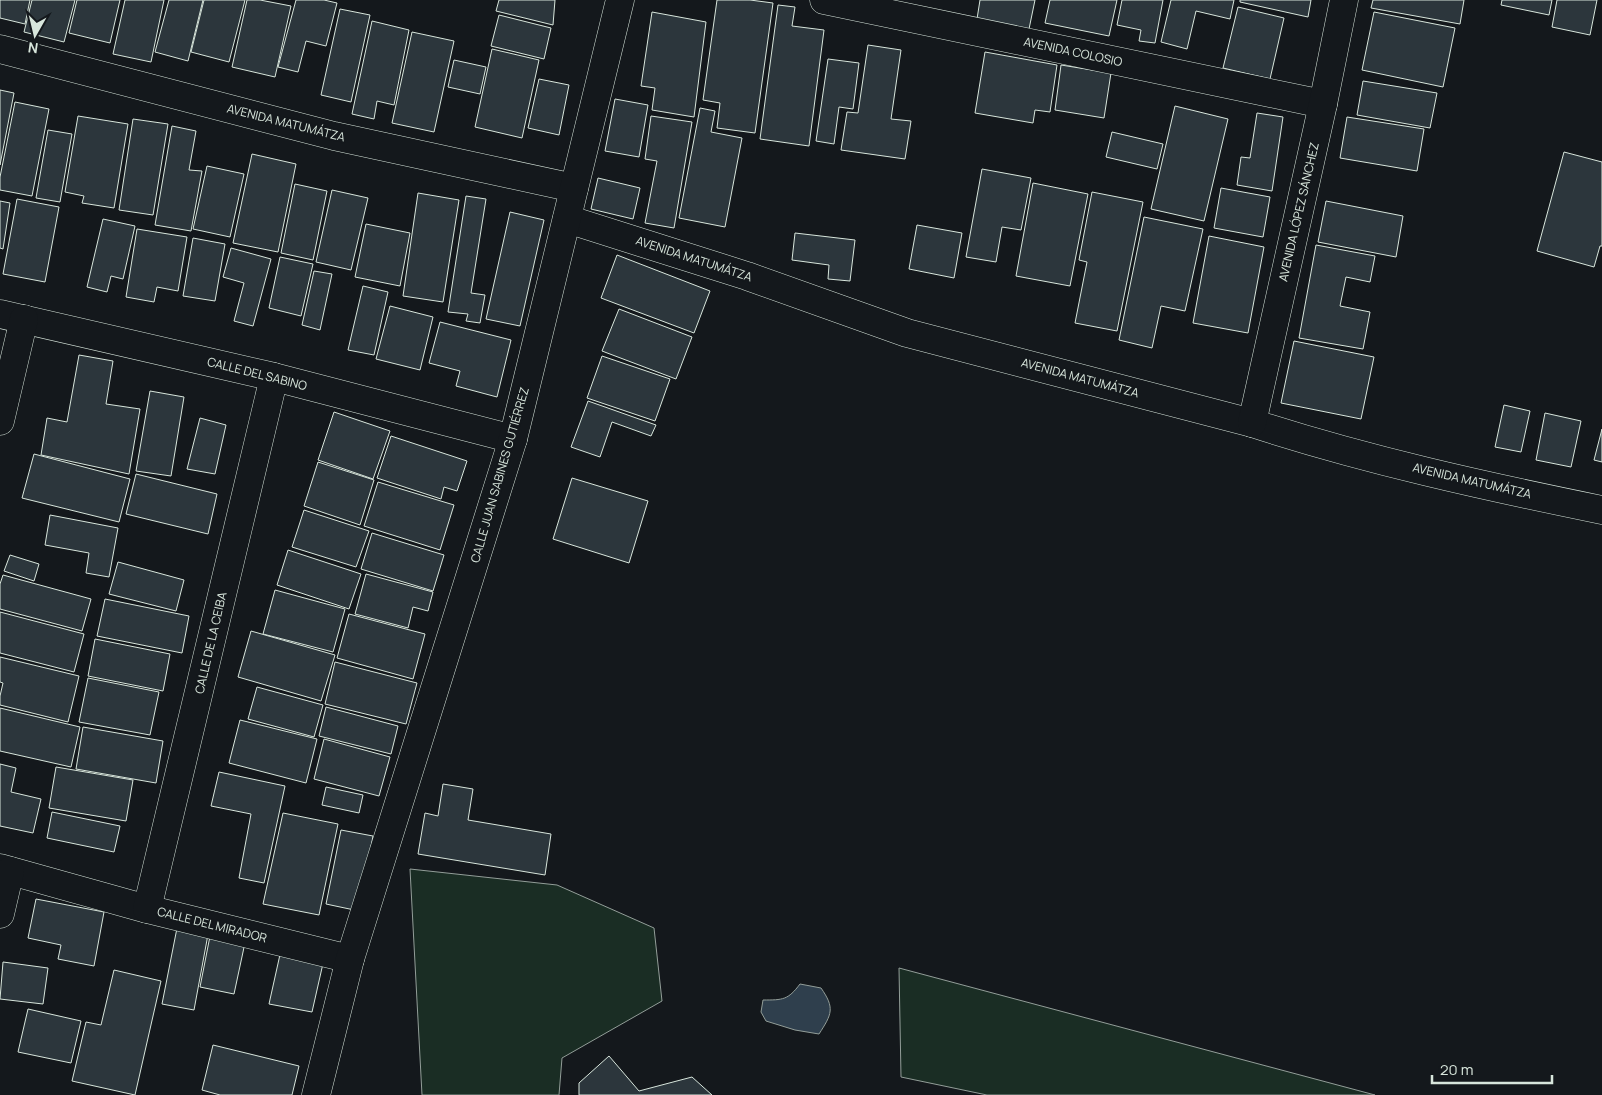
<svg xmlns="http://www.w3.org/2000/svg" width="1602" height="1095" viewBox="0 0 1602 1095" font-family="Manrope,sans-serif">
  <rect width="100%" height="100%" fill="#14181c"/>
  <g fill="#1a2d24" stroke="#939e99">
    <polygon points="410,869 557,885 654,928 662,1001 562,1058 559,1095 422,1095"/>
    <polygon points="899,968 1375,1095 987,1095 901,1077"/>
  </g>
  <path fill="#2f3f4d" stroke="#939e99" d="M800 984 821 988C835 1008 832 1014 819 1034L795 1030 766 1021 761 1012 763 1000C783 1000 788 1000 800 984Z"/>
  <g fill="#2c363c" stroke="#d8e6dc">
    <polygon points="0,0 30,0 25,24 0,18"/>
    <polygon points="32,0 75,0 64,42 24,32"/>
    <polygon points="77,0 120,0 110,43 69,33"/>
    <polygon points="125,0 164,0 151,62 113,54"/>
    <polygon points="169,0 203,0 188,61 155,52"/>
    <polygon points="204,0 245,0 229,62 191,52"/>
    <polygon points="247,0 260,0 291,6 275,77 232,67"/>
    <polygon points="296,0 324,0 337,3 326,46 306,41 298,72 278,67"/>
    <polygon points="499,0 555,0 553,25 496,11"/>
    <polygon points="717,0 750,0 773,3 755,133 717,128 720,103 703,100"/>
    <polygon points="980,0 1035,0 1029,29 977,19"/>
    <polygon points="1050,0 1117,0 1109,36 1045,23"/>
    <polygon points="1122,0 1163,0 1155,43 1139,41 1141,30 1117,25"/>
    <polygon points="1171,0 1234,0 1230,19 1196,11 1187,49 1161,42"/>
    <polygon points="1240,0 1311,0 1308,17 1240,2"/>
    <polygon points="1373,0 1464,0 1460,24 1371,8"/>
    <polygon points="1502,0 1552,0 1549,15 1501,5"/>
    <polygon points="1557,0 1597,0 1590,35 1552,27"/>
    <polygon points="778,5 795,7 792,26 824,30 809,146 760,139"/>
    <polygon points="1238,7 1284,18 1270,79 1223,68"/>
    <polygon points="340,9 370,15 351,102 321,95"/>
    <polygon points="652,12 706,22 694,117 652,110 655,88 641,86"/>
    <polygon points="1374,12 1455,28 1443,87 1362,70"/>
    <polygon points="499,15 551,28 544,59 491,46"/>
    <polygon points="372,21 409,30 394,105 377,101 374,119 352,114"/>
    <polygon points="412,32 454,41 434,132 392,123"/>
    <polygon points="868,45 901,50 891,119 911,121 905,159 841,150 847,112 858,113"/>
    <polygon points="492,49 539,60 522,138 475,127"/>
    <polygon points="985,52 1057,65 1050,112 1035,110 1033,123 975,113"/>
    <polygon points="828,59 859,63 853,109 839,107 834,144 816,141"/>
    <polygon points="454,60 486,67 480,94 448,87"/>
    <polygon points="1061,65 1111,73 1104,118 1055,110"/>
    <polygon points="539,79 569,85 559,135 528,128"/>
    <polygon points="1363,81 1437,93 1430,128 1357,115"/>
    <polygon points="0,90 14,93 0,165"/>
    <polygon points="615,99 648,105 639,157 605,151"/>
    <polygon points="15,102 49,109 32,196 0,190 0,177"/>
    <polygon points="1175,106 1228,119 1204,221 1151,209"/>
    <polygon points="700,108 715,111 711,132 742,138 725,227 679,218"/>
    <polygon points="1257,113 1283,117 1272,191 1237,185 1241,157 1250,158"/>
    <polygon points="78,116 128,124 114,208 82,203 84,196 65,192"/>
    <polygon points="651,116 692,122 674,228 645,223 657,161 645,159"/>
    <polygon points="1347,117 1424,129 1417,171 1340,158"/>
    <polygon points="133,119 168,124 153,215 119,210"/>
    <polygon points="172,126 196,131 189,170 202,171 191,231 155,225"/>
    <polygon points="48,130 72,134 60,202 36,198"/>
    <polygon points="1112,132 1163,144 1157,169 1106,157"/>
    <polygon points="1564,152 1602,162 1602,246 1600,246 1594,267 1537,251"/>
    <polygon points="252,154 296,164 278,252 233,243"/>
    <polygon points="207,166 244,174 230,237 193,229"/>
    <polygon points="982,169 1031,178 1021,230 1002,227 996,262 966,257"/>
    <polygon points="598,178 640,188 633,219 591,209"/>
    <polygon points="1033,183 1088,194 1070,286 1016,276"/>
    <polygon points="295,184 327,191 313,260 281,253"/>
    <polygon points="1221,188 1270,197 1263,237 1214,228"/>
    <polygon points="332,190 368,198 351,270 316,262"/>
    <polygon points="1092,192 1143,202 1117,331 1075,323 1087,262 1079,260"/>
    <polygon points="418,193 459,200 443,302 403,296"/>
    <polygon points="466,196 486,199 471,293 485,295 480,323 466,321 468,314 448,312"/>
    <polygon points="17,199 59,207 45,282 3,274"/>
    <polygon points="0,201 10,203 3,249 0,248"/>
    <polygon points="1326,201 1403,216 1396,257 1318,242"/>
    <polygon points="510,212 544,220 520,326 486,319"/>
    <polygon points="1144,217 1203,229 1185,311 1161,306 1152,348 1119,340"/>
    <polygon points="103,219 135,226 123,279 111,276 107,292 87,287"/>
    <polygon points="366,224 410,233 400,286 355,277"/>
    <polygon points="917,225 962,233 954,278 909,269"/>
    <polygon points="137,229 187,237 178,291 157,287 154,302 126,297"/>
    <polygon points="795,233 855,240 850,281 828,279 829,265 792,260"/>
    <polygon points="1209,236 1264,247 1248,333 1193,323"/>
    <polygon points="193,238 225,244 215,301 183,296"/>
    <polygon points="1316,245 1375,256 1370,282 1346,277 1340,306 1370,312 1363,349 1299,338"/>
    <polygon points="231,248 271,259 253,326 234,321 244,283 223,277"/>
    <polygon points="617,255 710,291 694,333 601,298"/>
    <polygon points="280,257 313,264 301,316 269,308"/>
    <polygon points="314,271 332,274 320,330 302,325"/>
    <polygon points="363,286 388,292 374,355 348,350"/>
    <polygon points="390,306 433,317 420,370 376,359"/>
    <polygon points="619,309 692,337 676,379 602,351"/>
    <polygon points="440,322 511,340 497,397 456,386 460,371 429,363"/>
    <polygon points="1294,341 1374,357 1361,419 1281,403"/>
    <polygon points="79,355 113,361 106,404 140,409 129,474 41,455 47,418 67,422"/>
    <polygon points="602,356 670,379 655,421 587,398"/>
    <polygon points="150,391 184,397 171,476 136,471"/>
    <polygon points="588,401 656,425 651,436 612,422 600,457 571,447"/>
    <polygon points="1504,405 1530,411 1521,452 1495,447"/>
    <polygon points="334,412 390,431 373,479 318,460"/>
    <polygon points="1545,413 1581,421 1571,467 1536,460"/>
    <polygon points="200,418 226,425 215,474 187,469"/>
    <polygon points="1602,429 1602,462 1594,460"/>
    <polygon points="391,436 467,461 457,491 444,487 441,499 377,478"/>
    <polygon points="34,454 130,479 119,522 22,498"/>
    <polygon points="318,462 374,480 360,525 304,506"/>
    <polygon points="136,474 217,494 208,534 126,514"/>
    <polygon points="572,478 648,501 629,563 553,539"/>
    <polygon points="378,482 454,505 440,550 364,526"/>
    <polygon points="304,510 369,531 356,567 292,547"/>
    <polygon points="50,515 118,528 109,577 86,573 89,553 45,545"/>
    <polygon points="372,533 444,555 433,591 361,569"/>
    <polygon points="288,550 361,574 349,609 277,585"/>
    <polygon points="10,555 39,564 34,581 4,571"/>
    <polygon points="118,562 184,580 176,611 109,594"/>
    <polygon points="366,574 433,592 428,611 413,607 408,628 355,614"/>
    <polygon points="3,575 91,599 82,631 0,609 0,584"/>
    <polygon points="275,590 345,609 333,652 263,634"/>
    <polygon points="105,599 189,616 182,653 97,636"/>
    <polygon points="0,612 84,634 74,672 0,653"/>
    <polygon points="349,614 425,634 413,679 337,658"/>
    <polygon points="251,631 335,655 321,701 238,677"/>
    <polygon points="95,639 170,654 163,691 88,676"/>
    <polygon points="0,657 79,676 68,722 0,705 0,696 3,683 0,682"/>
    <polygon points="335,662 417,683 406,724 325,704"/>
    <polygon points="88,678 159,692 150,735 79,722"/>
    <polygon points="257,687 323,705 314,737 248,719"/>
    <polygon points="326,707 398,726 391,754 319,736"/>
    <polygon points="0,708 80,727 71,767 0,751"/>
    <polygon points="240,720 317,739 306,783 229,763"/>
    <polygon points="83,727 163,741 156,783 76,769"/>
    <polygon points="324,739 390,757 379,796 314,779"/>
    <polygon points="0,764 16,768 11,792 41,799 33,833 0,826"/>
    <polygon points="56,767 133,780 126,821 49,808"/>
    <polygon points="219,772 285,786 264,883 239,878 251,814 211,806"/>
    <polygon points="443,784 473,789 468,820 551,834 545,875 418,854 425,813 438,816"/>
    <polygon points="326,787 363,795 359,813 322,805"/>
    <polygon points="52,812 120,826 114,852 47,838"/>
    <polygon points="283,813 338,824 319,915 263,904"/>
    <polygon points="341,830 373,836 359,911 326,904"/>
    <polygon points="36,899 104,912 94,966 58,959 61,945 28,938"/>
    <polygon points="178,923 209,929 194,1010 162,1004"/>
    <polygon points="211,931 246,938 234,994 200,987"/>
    <polygon points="281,950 324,959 312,1012 269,1004"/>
    <polygon points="3,962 48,968 43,1004 0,999"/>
    <polygon points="114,970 161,981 135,1095 72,1081 86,1022 101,1025"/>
    <polygon points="28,1009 81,1021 71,1063 18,1052"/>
    <polygon points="213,1045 299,1066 292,1095 220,1095 202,1090"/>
    <polygon points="609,1056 639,1091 692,1077 712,1095 579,1095 579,1083"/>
  </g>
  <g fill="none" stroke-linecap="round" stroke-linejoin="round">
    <g stroke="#d8e6dc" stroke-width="29">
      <g id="minor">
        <polyline points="824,0 1323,104"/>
        <polyline points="0,49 334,136 574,188"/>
        <path d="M567 219 747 276 907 333 1252 423C1366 460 1484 486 1602 510"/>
        <polyline points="0,314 274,377 513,439"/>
        <polyline points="0,421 24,319"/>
        <polyline points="1252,423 1323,104 1344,0"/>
        <polyline points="0,868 147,909 350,959"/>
        <polyline points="147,909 274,377"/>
        <polyline points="0,914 10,871"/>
        <polyline points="316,1095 350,959 513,439 620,0"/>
      </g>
    </g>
    <use href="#minor" stroke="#14181c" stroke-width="28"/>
  </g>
  <g text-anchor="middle" stroke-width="4" stroke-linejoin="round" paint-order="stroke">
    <g font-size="12" fill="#d8e6dc" stroke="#14181c">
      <text transform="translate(1073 52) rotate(12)" y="4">AVENIDA COLOSIO</text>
      <text transform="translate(286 123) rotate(14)" y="4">AVENIDA MATUMÁTZA</text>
      <text transform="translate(1299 212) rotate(-77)" y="4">AVENIDA LÓPEZ SÁNCHEZ</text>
      <text transform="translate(694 259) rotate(18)" y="4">AVENIDA MATUMÁTZA</text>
      <text transform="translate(257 374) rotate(14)" y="4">CALLE DEL SABINO</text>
      <text transform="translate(1080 378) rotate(15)" y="4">AVENIDA MATUMÁTZA</text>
      <text transform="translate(500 475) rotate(-74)" y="4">CALLE JUAN SABINES GUTIÉRREZ</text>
      <text transform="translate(1472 481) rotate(13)" y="4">AVENIDA MATUMÁTZA</text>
      <text transform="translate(211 643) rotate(-77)" y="4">CALLE DE LA CEIBA</text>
      <text transform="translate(212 925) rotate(14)" y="4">CALLE DEL MIRADOR</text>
    </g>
  </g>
  <g transform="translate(35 35) rotate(188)" stroke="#14181c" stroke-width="4" paint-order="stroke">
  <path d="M0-4L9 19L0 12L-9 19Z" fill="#d8e6dc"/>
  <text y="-8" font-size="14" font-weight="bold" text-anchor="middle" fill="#d8e6dc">N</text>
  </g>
  <path d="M1432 1075v8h120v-8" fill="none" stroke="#d8e6dc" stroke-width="2.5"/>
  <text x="1440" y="1075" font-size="15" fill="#d8e6dc" stroke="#14181c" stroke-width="4" paint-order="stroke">20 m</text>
</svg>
